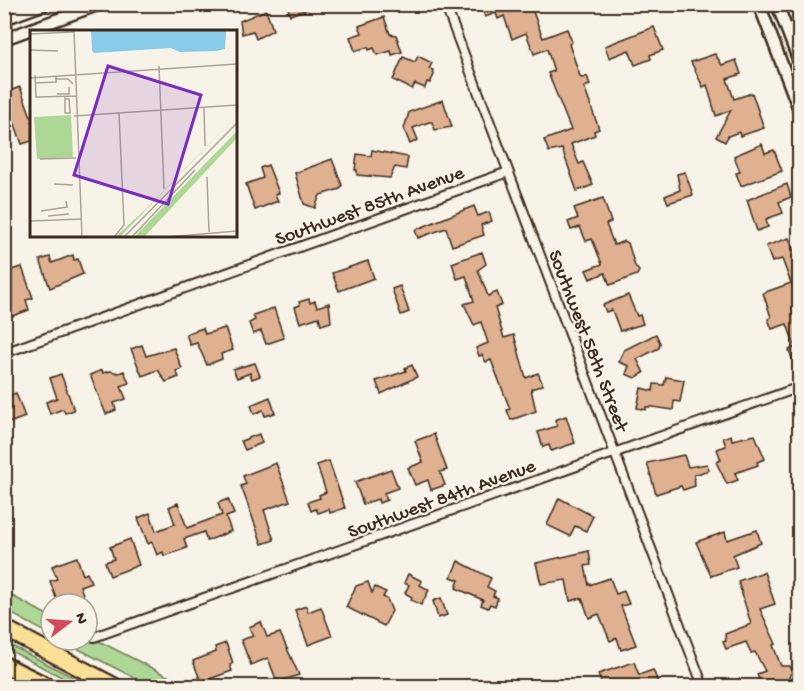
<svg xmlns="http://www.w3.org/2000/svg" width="804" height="691" viewBox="0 0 804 691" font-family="'Gochi Hand',sans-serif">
  <rect width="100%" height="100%" fill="#f7f3e8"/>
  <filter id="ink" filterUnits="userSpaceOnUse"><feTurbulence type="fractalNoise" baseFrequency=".0167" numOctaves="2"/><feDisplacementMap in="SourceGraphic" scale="12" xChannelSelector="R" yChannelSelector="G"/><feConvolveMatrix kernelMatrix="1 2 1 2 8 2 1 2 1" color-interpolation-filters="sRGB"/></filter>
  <g filter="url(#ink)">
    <g fill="#add794" stroke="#748059" stroke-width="1.5">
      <polygon points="5,592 51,617 51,635 5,610"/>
      <polygon points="87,635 187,686 150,686 61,640 87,640"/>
      <polygon points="4,642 90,686 79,686 5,648"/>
    </g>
    <g fill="#dfb190" stroke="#3b2a1e" stroke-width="1.5">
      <polygon points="287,4 317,4 317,6 290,15"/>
      <polygon points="480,4 530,4 543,38 567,29 572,42 569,44 580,76 582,78 587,76 590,85 584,87 599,129 594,131 595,135 571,144 579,164 583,162 593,185 577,191 562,149 549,152 544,140 571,130 548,73 554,71 547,49 534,54 526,33 512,39 504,16 498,19 496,13 485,17"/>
      <polygon points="266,10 273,30 256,39 253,31 242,34 240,21"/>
      <polygon points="384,17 390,34 396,35 402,52 392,55 391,51 377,55 374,48 369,50 368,47 355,51 350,37 362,33 359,26"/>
      <polygon points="654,27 663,50 650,55 651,59 635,65 629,50 609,58 605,46"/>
      <polygon points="715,54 722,65 736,60 741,74 727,79 734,99 752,93 764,128 740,136 739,132 728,136 725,142 716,137 731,110 716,116 707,85 703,87 691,62"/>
      <polygon points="418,56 432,63 429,69 433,70 434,75 430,83 427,82 425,88 415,84 412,89 393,80 403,57 415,62"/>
      <polygon points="20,87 32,119 32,141 22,144 13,119 4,122 4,93"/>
      <polygon points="443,100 452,127 435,130 432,122 429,122 413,128 418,140 410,144 404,129 409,112"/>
      <polygon points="762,144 765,153 774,150 782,171 741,186 736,173 740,172 734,156"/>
      <polygon points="372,150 408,157 406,169 395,167 390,178 357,175 357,170 355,170 357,154 371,156"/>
      <polygon points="332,159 342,185 340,189 320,195 315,208 304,204 295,173"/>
      <polygon points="268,165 279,193 275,194 278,201 255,210 246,184 263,178 260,168"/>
      <polygon points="685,172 693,195 668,203 665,196 680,190 677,174"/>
      <polygon points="787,184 791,197 779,202 783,213 766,219 768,227 757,231 747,200"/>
      <polygon points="603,198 611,222 606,224 614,245 624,241 628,243 635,266 639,271 637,275 610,285 605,273 590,279 586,270 602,264 592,239 586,241 580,227 571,230 568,222 578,218 574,208"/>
      <polygon points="474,206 478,216 489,212 492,221 481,225 484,235 452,246 446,228 418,238 415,230"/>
      <polygon points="789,238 800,268 800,358 793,361 789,350 795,347 787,324 772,329 768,319 771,317 763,293 791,283 782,259 772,262 766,246"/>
      <polygon points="482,252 486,264 478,270 488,296 497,292 502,305 495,308 504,338 514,335 526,378 538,373 543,385 531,389 536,411 511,420 507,410 510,409 491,360 486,362 482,355 479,356 476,348 488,343 481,322 474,325 464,304 474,301 466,276 457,279 452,263"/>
      <polygon points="73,255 74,260 78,259 83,274 50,288 40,260 50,257 52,263"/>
      <polygon points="368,261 374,278 339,291 332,273"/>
      <polygon points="22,267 33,298 26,300 29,310 10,317 4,306 4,272"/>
      <polygon points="400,286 409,312 401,315 392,289"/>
      <polygon points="628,295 637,316 640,315 643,324 620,331 612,310 606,312 603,305"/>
      <polygon points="309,299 310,303 315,301 317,307 329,303 331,322 321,325 319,317 300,323 295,307 300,305 299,302"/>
      <polygon points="274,308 284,338 266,344 261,331 253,334 249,323 255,320 253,315"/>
      <polygon points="203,328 205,334 225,328 233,350 221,354 222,359 207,365 197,343 190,345 186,334"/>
      <polygon points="656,334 660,343 659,348 637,359 644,373 635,378 626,374 629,366 619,362 624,350"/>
      <polygon points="142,345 146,356 174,348 182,369 176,371 179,377 166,382 158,370 142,376 131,349"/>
      <polygon points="255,363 260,376 252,379 250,373 237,378 233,369"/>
      <polygon points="412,365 417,377 381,394 376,381 406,371 405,368"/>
      <polygon points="102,370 103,373 110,371 119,373 124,371 129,383 121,386 126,399 114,403 116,410 106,414 90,375"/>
      <polygon points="61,374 74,410 65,413 63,409 50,414 46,402 57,398 50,378"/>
      <polygon points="666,377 684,380 680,402 674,401 673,410 653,407 646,407 646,410 637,408 641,388 653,391 654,384 664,385"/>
      <polygon points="16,393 25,417 4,425 4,397"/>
      <polygon points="270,397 275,413 265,416 263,410 254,414 251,405"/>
      <polygon points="566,416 575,443 551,451 549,445 543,447 538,432 557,426 555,420"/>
      <polygon points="259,434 262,443 245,450 241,441"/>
      <polygon points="434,434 447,470 440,472 445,485 431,490 428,480 415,485 408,468 423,462 415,441"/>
      <polygon points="731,435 732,440 755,435 765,459 757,462 758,465 735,473 738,480 727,484 716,462 721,460 717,449 726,446 723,438"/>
      <polygon points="684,455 688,467 707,464 709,470 694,475 695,486 683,490 681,486 656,494 647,463"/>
      <polygon points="329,461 345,508 330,513 329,509 318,513 316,509 311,511 308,502 320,498 319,495 326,492 317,465"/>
      <polygon points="276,463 290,501 264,510 274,540 262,544 241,486 246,484 243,476"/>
      <polygon points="391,469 398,488 384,493 387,500 379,503 378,499 363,504 355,482"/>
      <polygon points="559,498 593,516 586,531 575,526 570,536 547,525"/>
      <polygon points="228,499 234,514 226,517 231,531 207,541 204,532 184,539 187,548 164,556 163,552 157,555 152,542 148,544 138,518 150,513 156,531 175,524 169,507 178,503 187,528 222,515 218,503"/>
      <polygon points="757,530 761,543 733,555 737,567 711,576 696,542 725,532 727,540"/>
      <polygon points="130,539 139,565 110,576 105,562 114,559 110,547"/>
      <polygon points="589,551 591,565 585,566 589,585 610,578 616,594 624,591 629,604 621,606 636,645 621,650 617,638 610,641 599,614 589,618 582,598 570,601 566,580 541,584 536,563"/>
      <polygon points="77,557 83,575 87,573 91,582 80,586 85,600 75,603 71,592 56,598 50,581 57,579 52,566"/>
      <polygon points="458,561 491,578 487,587 495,591 493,596 498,598 495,606 490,604 488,608 481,605 483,600 456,588 459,580 451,577"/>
      <polygon points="764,572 775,604 760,609 776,644 773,645 781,666 790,666 792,671 789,677 792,687 761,685 757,674 765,671 755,652 751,653 746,642 726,649 723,642 726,641 725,634 751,624 738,581"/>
      <polygon points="408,574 422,581 420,585 429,590 421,605 411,600 412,597 405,593 409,585 404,583"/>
      <polygon points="368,582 372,593 375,587 386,592 383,597 387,599 392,611 384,626 346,607 356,586"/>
      <polygon points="441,598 447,615 438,618 433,601"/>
      <polygon points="306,606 308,612 321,607 332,636 308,645 295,610"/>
      <polygon points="261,622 267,637 280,633 299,675 277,682 268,658 251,665 241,640 253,636 249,627"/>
      <polygon points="226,643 233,663 230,665 232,671 201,682 193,661 216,652 215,647"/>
      <polygon points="634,662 639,675 653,670 658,682 645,687 602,685 598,674"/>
    </g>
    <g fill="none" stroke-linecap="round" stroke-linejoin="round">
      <g stroke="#3b2a1e" stroke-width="12">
        <g id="minor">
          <polyline points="445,4 703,686"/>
          <polyline points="4,353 508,172"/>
          <polyline points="94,637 800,387"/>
        </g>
      </g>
      <g stroke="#3b2a1e" stroke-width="15">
        <g id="secondary">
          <polyline points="759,4 800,112"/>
          <polyline points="777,4 800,64"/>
          <polyline points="4,19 45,4"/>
          <polyline points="4,39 100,4"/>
        </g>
      </g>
      <g stroke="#3b2a1e" stroke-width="20">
        <g id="motorway">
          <polyline points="4,628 114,686"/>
          <polyline points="4,665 47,686"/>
        </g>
      </g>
      <use href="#minor" stroke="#f7f3e8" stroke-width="8"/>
      <use href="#secondary" stroke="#f7f3e8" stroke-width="10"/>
      <use href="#motorway" stroke="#fbdf96" stroke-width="15"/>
    </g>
  </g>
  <g text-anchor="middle" stroke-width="4.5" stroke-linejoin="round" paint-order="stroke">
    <g font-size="20" fill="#3b2a1e" stroke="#f7f3e8">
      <text transform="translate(369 204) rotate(-20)" y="7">Southwest 85th Avenue</text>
      <text transform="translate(590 340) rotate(69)" y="7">Southwest 58th Street</text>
      <text transform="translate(441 497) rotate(-20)" y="7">Southwest 84th Avenue</text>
    </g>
  </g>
  <g transform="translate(30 30)">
    <rect width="207" height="207" fill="#f7f3e8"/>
    <path d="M41 85 43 127 7 129 4 87ZM207 85 91 206 85 207 115 180ZM207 101V108L115 206 104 207Z" fill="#add794"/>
    <path d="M196 0 195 19 186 21 150 22 141 18 64 23 62 20 61 0Z" fill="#88cbe9"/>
    <path fill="none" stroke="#aca397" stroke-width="1.5" d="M44 0 52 207M0 4 43 2M0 20 28 21M129 36 134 159M5 45 6 67 46 66M0 48 207 34M26 49H38L43 54M5 53 26 52V47M27 64H39V57M35 66V83H40L39 69H35M174 78 175 116M44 86 207 75M10 129 46 128M177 147 179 202M24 154 43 155M11 181 37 177 36 171M18 186 39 184M0 191 52 189M84 207 94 195 89 83M94 207 207 93M102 207 165 140M137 207 207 201"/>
    <path fill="#7b2cbf" fill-opacity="0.15" stroke="#7b2cbf" stroke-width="3" d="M78 36 171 65 138 174 44 145Z"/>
    <rect width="207" height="207" fill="none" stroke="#3b2a1e" stroke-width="3"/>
  </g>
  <rect width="804" height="691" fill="none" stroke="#f7f3e8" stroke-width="24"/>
  <rect x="12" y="12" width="780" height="667" fill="none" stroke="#3b2a1e" stroke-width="2" filter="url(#ink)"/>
  <g transform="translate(69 622) rotate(73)"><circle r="28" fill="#f7f3e8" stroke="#aca397" stroke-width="1.5"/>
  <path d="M0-4.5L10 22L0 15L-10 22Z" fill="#d1495b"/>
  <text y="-9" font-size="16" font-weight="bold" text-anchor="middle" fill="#3b2a1e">N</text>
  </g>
</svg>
